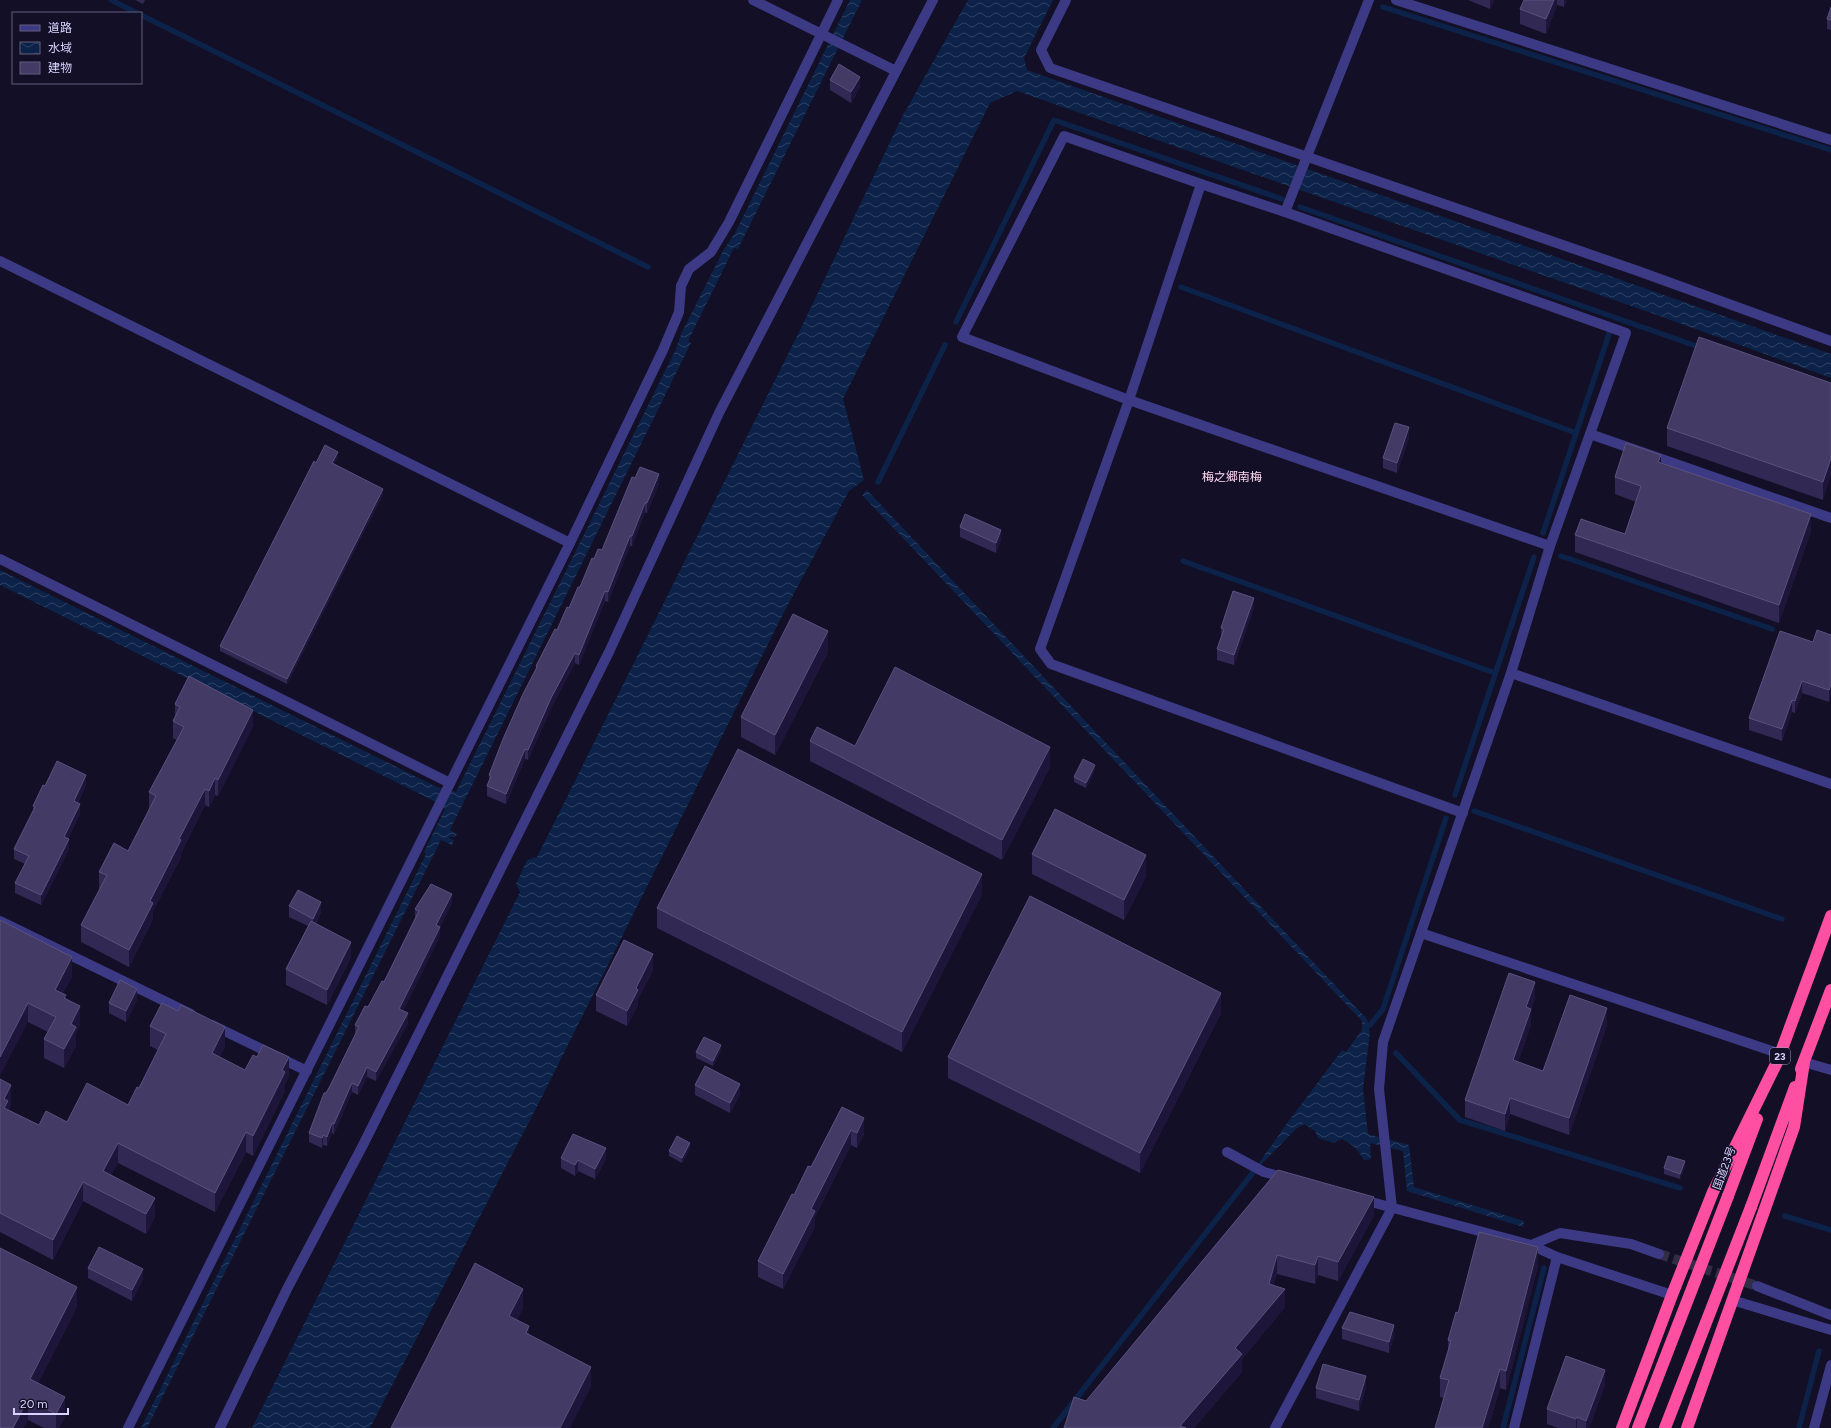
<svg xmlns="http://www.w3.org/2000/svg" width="1831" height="1428" viewBox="0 0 1831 1428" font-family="Figtree,'Noto Sans JP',sans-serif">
  <defs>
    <pattern id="water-waves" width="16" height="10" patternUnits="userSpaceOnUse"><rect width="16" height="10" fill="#0c2248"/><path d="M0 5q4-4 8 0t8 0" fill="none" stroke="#2f4163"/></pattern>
  </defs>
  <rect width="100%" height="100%" fill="#130f26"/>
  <g fill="url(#water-waves)">
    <polygon points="850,0 862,0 738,249 734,248 688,341 691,343 450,830 457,834 455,838 451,836 449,838 454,840 452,845 441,840 147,1428 141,1428 426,854 424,852 445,809 432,800 0,585 0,570 437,787 456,792 675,351 682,332 724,249 735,233"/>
    <polygon points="968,0 1053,0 1024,58 1027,70 1831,354 1831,378 1654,314 1017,91 990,103 843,399 864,480 849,491 783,614 543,1095 370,1428 252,1428 520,892 516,884 527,860 537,857 802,326 902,117"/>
    <path d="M867 490 1367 1019 1370 1033 1363 1089 1368 1134 1409 1145 1414 1187 1524 1221 1523 1227 1407 1191 1403 1151 1370 1143 1371 1159 1364 1160C1359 1151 1351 1142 1341 1139L1334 1143 1318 1138 1315 1131 1304 1124 1296 1129 1250 1176 1285 1126 1342 1050 1346 1052 1362 1030V1021L862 495Z"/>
  </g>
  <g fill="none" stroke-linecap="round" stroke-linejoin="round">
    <g stroke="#0c2248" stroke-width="5.5">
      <polyline points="111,0 137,13"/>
      <polyline points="1383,7 1831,150"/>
      <polyline points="141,15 648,267"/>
      <polyline points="1300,207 1702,348"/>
      <polyline points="1181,287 1576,433"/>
      <polyline points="956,322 1054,120 1282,199"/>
      <polyline points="878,482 945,345"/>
      <polyline points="1543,533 1609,334"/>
      <polyline points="1561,556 1772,629"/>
      <polyline points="1183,561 1495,673"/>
      <polyline points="1455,795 1534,557"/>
      <polyline points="1474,811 1782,919"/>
      <polyline points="1366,1026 1370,1025 1383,1009 1446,818"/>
      <polyline points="1396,1053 1460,1120 1680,1188"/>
      <polyline points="1785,1216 1831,1230"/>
      <polyline points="1053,1428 1255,1170"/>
      <polyline points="1503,1428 1544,1268"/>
      <polyline points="1799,1428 1819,1351"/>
    </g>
    <polyline stroke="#312d47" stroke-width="10" stroke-dasharray="10 5" stroke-linecap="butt" points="1659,1254 1757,1286"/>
    <g stroke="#3d3a85" stroke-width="10">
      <polyline points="753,0 896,71"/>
      <polyline points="1066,0 1041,50 1050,68 1638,271 1831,341"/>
      <polyline points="1396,0 1831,140"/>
      <polyline points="1201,184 1064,136 962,337 1129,400 1550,546"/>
      <polyline points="1285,212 1369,0"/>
      <polyline points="0,261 570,543"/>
      <polyline points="1590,434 1831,518"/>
      <polyline points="0,559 450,783"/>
      <polyline points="1511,673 1831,784"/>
      <polyline points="0,921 191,1014"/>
      <polyline points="1421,933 1781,1054"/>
      <polyline points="212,1025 307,1071"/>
      <polyline points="1804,1062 1831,1070"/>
      <polyline points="1227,1152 1264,1172 1287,1178"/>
      <polyline points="1360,1199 1531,1245 1557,1257 1672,1295"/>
      <polyline points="1531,1245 1560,1233 1631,1244 1659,1254"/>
      <polyline points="1757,1286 1831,1315"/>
      <polyline points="1732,1300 1831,1330"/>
      <polyline points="128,1428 570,543 663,350 679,312 681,286 689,269 711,252 729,222 838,0"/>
      <polyline points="220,1428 287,1289 363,1145 609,652 719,413 933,0"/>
      <polyline points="1275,1428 1392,1208 1379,1089 1383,1042 1511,673 1550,546 1626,333 1285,212 1201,184 1129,400 1040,649 1051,664 1463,813"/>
      <polyline points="1514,1428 1557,1257"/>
      <polyline points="1814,1428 1831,1365"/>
    </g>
    <g stroke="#ff4fa3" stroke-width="12">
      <polyline points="1778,1060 1831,916"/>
      <polyline points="1801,1069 1831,990"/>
      <polyline points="1728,1196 1757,1119"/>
      <polyline points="1751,1207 1795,1087"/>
      <polyline points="1622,1428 1672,1295 1713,1192 1781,1054"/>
      <polyline points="1687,1428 1794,1127 1804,1062"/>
    </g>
    <g stroke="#ff4fa3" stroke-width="12">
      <polyline points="1638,1428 1728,1196"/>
      <polyline points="1665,1428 1751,1207"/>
    </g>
  </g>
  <g fill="#312854">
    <polygon points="135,0 145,0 143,4"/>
    <polygon points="1468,0 1494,0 1490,9"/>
    <polygon points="1524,0 1567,0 1564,7 1557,5 1546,34 1520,24 1520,9"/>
    <polygon points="1831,7 1831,30 1827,29 1827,19"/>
    <polygon points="830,80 860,87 851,103 830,90"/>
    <polygon points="1831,383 1823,500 1667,446 1667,428"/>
    <polygon points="1409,438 1397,473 1383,468 1383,458"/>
    <polygon points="338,457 334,464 383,494 287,684 220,651 220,646 316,463"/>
    <polygon points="1661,462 1811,531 1779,623 1575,552 1575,535 1625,534 1636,502 1615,494 1615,477"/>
    <polygon points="635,478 659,484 647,513 645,512 632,546 630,546 608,602 605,601 579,665 575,663 551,708 528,760 525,759 506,804 487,796 487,786 489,780 489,775 536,669 536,666 557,630 594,559 602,550"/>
    <polygon points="960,527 1001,540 996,553 960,537"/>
    <polygon points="1254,608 1234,665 1217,660 1217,649 1221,638 1221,628"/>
    <polygon points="1831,635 1829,702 1802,693 1795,713 1792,712 1782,741 1749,730 1749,718"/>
    <polygon points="828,652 775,755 741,737 741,717"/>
    <polygon points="175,704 253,726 218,796 215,795 209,807 205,805 181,853 181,857 153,911 153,919 129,967 81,942 81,925 100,889 99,888 99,872 128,851 149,809 149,792 177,740 173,738 173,721 175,716"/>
    <polygon points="810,741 855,746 1050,767 1002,860 810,761"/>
    <polygon points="1095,770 1086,788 1074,782 1074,777"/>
    <polygon points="86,785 78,803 80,814 68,839 69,849 41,905 15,893 15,883 25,864 14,859 14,849 33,811 33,806 45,786"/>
    <polygon points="1032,854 1146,876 1124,920 1032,874"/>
    <polygon points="982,894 902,1052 657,928 657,908"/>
    <polygon points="452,903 440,927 440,936 403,1011 408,1023 376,1081 367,1077 358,1095 352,1092 334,1134 332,1133 327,1146 323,1145 322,1148 309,1142 309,1133 326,1093 355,1034 355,1025 368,1007 384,982 415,918 415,909"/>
    <polygon points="289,906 321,912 316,924 351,957 327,1005 286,985 286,969 308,926 289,917"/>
    <polygon points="0,920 72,976 63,993 80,1025 76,1033 76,1046 64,1068 44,1058 44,1039 48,1032 28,1022"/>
    <polygon points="653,970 638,999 638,1005 627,1026 596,1011 596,995"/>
    <polygon points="1535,999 1531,1010 1531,1025 1518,1062 1543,1071 1607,1025 1569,1135 1510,1114 1505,1131 1465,1117 1465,1100"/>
    <polygon points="137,1000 126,1022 109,1013 109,1003"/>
    <polygon points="1221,1013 1140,1173 948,1078 948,1057"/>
    <polygon points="150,1026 225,1047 219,1057 245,1070 289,1076 285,1084 285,1091 253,1156 246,1152 215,1212 118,1163 111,1175 155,1217 146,1234 83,1201 53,1260 0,1232 0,1079 11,1104 9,1110 39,1125 67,1122 128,1105 139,1088 158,1050 150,1046"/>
    <polygon points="721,1050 713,1066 696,1058 696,1052"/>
    <polygon points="695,1085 740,1094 730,1113 695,1095"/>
    <polygon points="842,1107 864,1134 857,1148 851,1145 815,1217 815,1226 783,1289 758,1277 758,1261 794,1195 811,1167"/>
    <polygon points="690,1148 682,1163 669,1156 669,1151"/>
    <polygon points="561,1158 606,1159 595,1179 578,1171 575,1176 561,1168"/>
    <polygon points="1685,1166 1680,1179 1664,1174 1664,1168"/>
    <polygon points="1278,1170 1374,1215 1338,1281 1318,1275 1315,1284 1277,1274 1273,1285 1285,1307 1242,1359 1242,1372 1194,1428 1064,1428"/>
    <polygon points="1538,1266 1506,1390 1500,1388 1488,1428 1435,1428 1444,1398 1440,1397 1440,1378 1448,1352 1448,1340 1458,1313"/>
    <polygon points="88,1268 143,1279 132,1301 88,1278"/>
    <polygon points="77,1307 38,1383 65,1417 59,1428 44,1428 28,1420 23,1428 0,1428"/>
    <polygon points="1342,1328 1394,1336 1389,1353 1342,1339"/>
    <polygon points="1605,1385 1589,1428 1558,1428 1547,1424 1547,1409"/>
    <polygon points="1366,1387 1359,1411 1316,1398 1316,1388"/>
  </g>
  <g fill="#1d163a">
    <polygon points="1490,0 1494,0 1490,9"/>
    <polygon points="1554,0 1557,0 1557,5 1546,34 1546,19"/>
    <polygon points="1564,0 1567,0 1564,7"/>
    <polygon points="860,77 860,87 851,103 851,92"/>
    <polygon points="1409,427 1409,438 1397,473 1397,463"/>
    <polygon points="338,452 338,457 332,468 332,463"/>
    <polygon points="1661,455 1661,473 1658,462"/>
    <polygon points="1831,458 1831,476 1823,500 1823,482"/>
    <polygon points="659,474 659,484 647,513 647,503"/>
    <polygon points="383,489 383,494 287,684 287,679"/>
    <polygon points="645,503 645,512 632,546 632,536"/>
    <polygon points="1811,514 1811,531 1779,623 1779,605"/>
    <polygon points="1001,530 1001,540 996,553 996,543"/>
    <polygon points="630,536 630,546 608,602 608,592"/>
    <polygon points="605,591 605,601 579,665 579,655"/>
    <polygon points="1254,598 1254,608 1234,665 1234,655"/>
    <polygon points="828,631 828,652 775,755 775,735"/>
    <polygon points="575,653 575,663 551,708 528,760 528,750 551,698"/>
    <polygon points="1802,681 1802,693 1795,713 1795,701"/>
    <polygon points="1831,684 1831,696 1829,702 1829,690"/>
    <polygon points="1792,700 1792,712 1782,741 1782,729"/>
    <polygon points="253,710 253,726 218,796 218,780"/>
    <polygon points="1050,747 1050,767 1002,860 1002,840"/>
    <polygon points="525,749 525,759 506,804 506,794"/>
    <polygon points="1095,765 1095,770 1086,788 1086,783"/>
    <polygon points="86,775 86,785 74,811 74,801"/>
    <polygon points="215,778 215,795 209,807 209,791"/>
    <polygon points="205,789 205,805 181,853 181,857 153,911 153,919 129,967 129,950 150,901 179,839"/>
    <polygon points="80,804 80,814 64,847 64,837"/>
    <polygon points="69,839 69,849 41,905 41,895"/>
    <polygon points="1146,855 1146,876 1124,920 1124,900"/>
    <polygon points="982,874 982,894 902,1052 902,1032"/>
    <polygon points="452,894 452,903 440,927 440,936 399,1019 399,1009 436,925"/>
    <polygon points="321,902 321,912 313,929 313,919"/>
    <polygon points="351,942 351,957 327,1005 327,990"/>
    <polygon points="653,954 653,970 638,999 638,1005 627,1026 627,1011 636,988"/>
    <polygon points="72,957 72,976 55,1009 55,990"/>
    <polygon points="1535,982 1535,999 1531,1010 1531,1025 1513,1077 1513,1060 1526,1007"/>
    <polygon points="137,989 137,1000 126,1022 126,1011"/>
    <polygon points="1221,993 1221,1013 1140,1173 1140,1153"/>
    <polygon points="28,1003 28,1022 0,1076 0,1057"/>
    <polygon points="80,1006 80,1025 76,1033 76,1046 64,1068 64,1049 71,1024"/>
    <polygon points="1607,1008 1607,1025 1569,1135 1569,1118"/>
    <polygon points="408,1013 408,1023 376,1081 376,1072"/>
    <polygon points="225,1027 225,1047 212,1072 212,1053"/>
    <polygon points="721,1045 721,1050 713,1066 713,1061"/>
    <polygon points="289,1057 289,1076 285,1084 285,1091 253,1156 253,1136 282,1070"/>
    <polygon points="367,1067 367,1077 358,1095 358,1086"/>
    <polygon points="352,1083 352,1092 334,1134 334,1124"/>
    <polygon points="740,1084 740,1094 730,1113 730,1103"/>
    <polygon points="11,1085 11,1104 8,1112 4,1127 4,1099"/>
    <polygon points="1510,1098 1510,1114 1505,1131 1505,1114"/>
    <polygon points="864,1118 864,1134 857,1148 857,1133"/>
    <polygon points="332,1123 332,1133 327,1146 327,1137"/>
    <polygon points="851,1130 851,1145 815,1217 815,1226 783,1289 783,1274 811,1209"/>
    <polygon points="246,1132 246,1152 215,1212 215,1193"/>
    <polygon points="323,1135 323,1145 322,1148 322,1138"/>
    <polygon points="118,1143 118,1163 103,1191 103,1171"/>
    <polygon points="690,1143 690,1148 682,1163 682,1158"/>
    <polygon points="606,1148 606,1159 595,1179 595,1169"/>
    <polygon points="578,1160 578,1171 575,1176 575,1165"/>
    <polygon points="1685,1161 1685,1166 1680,1179 1680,1174"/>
    <polygon points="83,1182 83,1201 53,1260 53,1240"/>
    <polygon points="1374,1197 1374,1215 1338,1281 1338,1262"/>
    <polygon points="155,1198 155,1217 146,1234 146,1214"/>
    <polygon points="1538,1247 1538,1266 1506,1390 1506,1371"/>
    <polygon points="1277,1255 1277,1274 1269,1303 1269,1284"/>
    <polygon points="1318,1256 1318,1275 1315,1284 1315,1265"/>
    <polygon points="143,1269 143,1279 132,1301 132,1290"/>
    <polygon points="77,1287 77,1307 30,1399 30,1379"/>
    <polygon points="523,1289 523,1309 509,1336 509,1316"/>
    <polygon points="1285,1289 1285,1307 1242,1359 1242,1372 1194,1428 1180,1428 1180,1426 1235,1348"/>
    <polygon points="1394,1325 1394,1336 1389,1353 1389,1342"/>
    <polygon points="529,1326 529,1346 526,1333"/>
    <polygon points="591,1367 591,1387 570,1428 560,1428"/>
    <polygon points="1500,1369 1500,1388 1488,1428 1482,1428"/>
    <polygon points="1605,1370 1605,1385 1589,1428 1586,1428 1586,1421"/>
    <polygon points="1366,1376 1366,1387 1359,1411 1359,1400"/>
    <polygon points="65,1397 65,1417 59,1428 56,1428 56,1414"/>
    <polygon points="28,1399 28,1420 23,1428 13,1428"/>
    <polygon points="1577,1417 1577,1428 1576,1428 1576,1419"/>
  </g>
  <g fill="#433a66" stroke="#5a527e">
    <polygon points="1524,0 1554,0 1546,19 1520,9"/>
    <polygon points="1831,7 1831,20 1827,19"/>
    <polygon points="839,64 860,77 851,92 830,80"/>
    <polygon points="1699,337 1831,383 1831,458 1823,482 1667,428"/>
    <polygon points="1395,423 1409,427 1397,463 1383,458"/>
    <polygon points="1626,443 1661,455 1658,462 1811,514 1779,605 1575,535 1581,519 1625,534 1641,486 1615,477"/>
    <polygon points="325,445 338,452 332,463 383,489 287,679 220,646 314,461 316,463"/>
    <polygon points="640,467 659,474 647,503 645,503 632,536 630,536 608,592 605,591 579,655 575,653 551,698 528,750 525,749 506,794 487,786 491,776 489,775 503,739 523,694 537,667 536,666 555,629 557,630 567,607 569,608 578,587 580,587 592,558 594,559 598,549 602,550 632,477 635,478"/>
    <polygon points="965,514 1001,530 996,543 960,527"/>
    <polygon points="1233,591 1254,598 1234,655 1217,649 1224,629 1221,628"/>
    <polygon points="793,614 828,631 775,735 741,717"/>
    <polygon points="1817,630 1831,635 1831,684 1829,690 1802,681 1795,701 1792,700 1782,729 1749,718 1780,631 1813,642"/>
    <polygon points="895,667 1050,747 1002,840 810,741 817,727 855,746"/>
    <polygon points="189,676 253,710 218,780 215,778 209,791 205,789 179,839 181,840 150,901 153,903 129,950 81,925 107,875 99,872 114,843 128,851 156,796 149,792 184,727 173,721 180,707 175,704"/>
    <polygon points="738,749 982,874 902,1032 657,908"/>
    <polygon points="1083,759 1095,765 1086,783 1074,777"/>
    <polygon points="57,761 86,775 74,801 80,804 64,837 69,839 41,895 15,883 29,856 14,849 35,807 33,806 43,785 45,786"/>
    <polygon points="1055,809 1146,855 1124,900 1032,854"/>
    <polygon points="431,884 452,894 436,925 440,927 399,1009 408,1013 376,1072 367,1067 358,1086 352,1083 334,1124 332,1123 327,1137 323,1135 322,1138 309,1133 324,1093 326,1093 330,1086 359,1027 355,1025 365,1006 368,1007 382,981 384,982 419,911 415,909"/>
    <polygon points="298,890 321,902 313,919 289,906"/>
    <polygon points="1030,896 1221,993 1140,1153 948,1057"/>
    <polygon points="0,920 72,957 55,990 66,995 64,998 80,1006 71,1024 76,1027 64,1049 44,1039 56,1017 28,1003 0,1057"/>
    <polygon points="311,921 351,942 327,990 286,969"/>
    <polygon points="624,940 653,954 636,988 638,990 627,1011 596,995"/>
    <polygon points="1509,973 1535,982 1526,1007 1531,1009 1513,1060 1543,1071 1570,995 1607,1008 1569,1118 1510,1098 1505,1114 1465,1100"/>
    <polygon points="120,980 137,989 126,1011 109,1003"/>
    <polygon points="162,1003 178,1011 181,1005 225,1027 212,1053 245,1070 253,1055 257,1057 263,1045 289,1057 282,1070 285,1072 253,1136 246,1132 215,1193 118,1143 103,1171 155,1198 146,1214 83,1182 53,1240 0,1213 0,1079 11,1085 4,1099 8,1101 4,1108 39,1125 46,1111 67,1122 87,1083 128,1105 137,1087 139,1088 166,1034 150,1026"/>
    <polygon points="704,1037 721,1045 713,1061 696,1052"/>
    <polygon points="705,1066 740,1084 730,1103 695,1085"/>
    <polygon points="842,1107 864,1118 857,1133 851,1130 811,1209 815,1211 783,1274 758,1261 792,1194 794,1195 808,1166 811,1167"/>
    <polygon points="573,1134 606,1148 595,1169 578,1160 575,1165 561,1158"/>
    <polygon points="677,1136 690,1143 682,1158 669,1151"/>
    <polygon points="1668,1156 1685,1161 1680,1174 1664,1168"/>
    <polygon points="1278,1170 1374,1197 1338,1262 1318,1256 1315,1265 1277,1255 1269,1284 1285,1289 1235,1348 1242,1354 1180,1426 1186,1428 1064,1428 1074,1397 1086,1401"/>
    <polygon points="1479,1232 1538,1247 1506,1371 1500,1369 1482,1428 1435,1428 1449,1380 1440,1378 1451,1341 1448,1340 1456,1312 1458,1313"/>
    <polygon points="99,1247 143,1269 132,1290 88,1268"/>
    <polygon points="0,1248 77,1287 30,1379 65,1397 56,1414 28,1399 13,1428 0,1428"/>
    <polygon points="475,1263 523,1289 509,1316 529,1326 526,1333 591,1367 560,1428 391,1428"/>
    <polygon points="1350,1312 1394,1325 1389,1342 1342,1328"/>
    <polygon points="1566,1356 1605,1370 1586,1421 1577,1417 1576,1419 1547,1409"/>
    <polygon points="1323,1364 1366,1376 1359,1400 1316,1388"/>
  </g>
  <g text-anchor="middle" stroke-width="3.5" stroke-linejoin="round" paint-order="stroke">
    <rect fill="#130f26" stroke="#9e99be" stroke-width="1" x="1770" y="1048" width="20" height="16" rx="3"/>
    <g font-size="10" font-weight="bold" fill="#d9d4ff">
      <text x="1780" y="1060">23</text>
    </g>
    <g font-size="11" fill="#d9d4ff" stroke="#130f26">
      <text transform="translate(1724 1168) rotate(-70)" y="4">国道23号</text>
    </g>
    <g font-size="12" fill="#ffd6f0" stroke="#130f26">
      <text x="1232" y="481">梅之郷南梅</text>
    </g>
  </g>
  <rect x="12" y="12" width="130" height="72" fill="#130f26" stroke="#625e7d"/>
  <rect x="20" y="25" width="20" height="6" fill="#3d3a85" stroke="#625e7d"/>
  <text x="48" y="32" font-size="12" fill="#d9d4ff">道路</text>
  <rect x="20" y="42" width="20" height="12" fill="url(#water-waves)" stroke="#625e7d"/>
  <text x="48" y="52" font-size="12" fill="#d9d4ff">水域</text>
  <rect x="20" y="62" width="20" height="12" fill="#433a66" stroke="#625e7d"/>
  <text x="48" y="72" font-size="12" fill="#d9d4ff">建物</text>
  <path d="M14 1408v6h54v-6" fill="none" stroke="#d9d4ff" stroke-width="2"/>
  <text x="20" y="1408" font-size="12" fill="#d9d4ff" stroke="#130f26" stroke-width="3" paint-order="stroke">20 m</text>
</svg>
